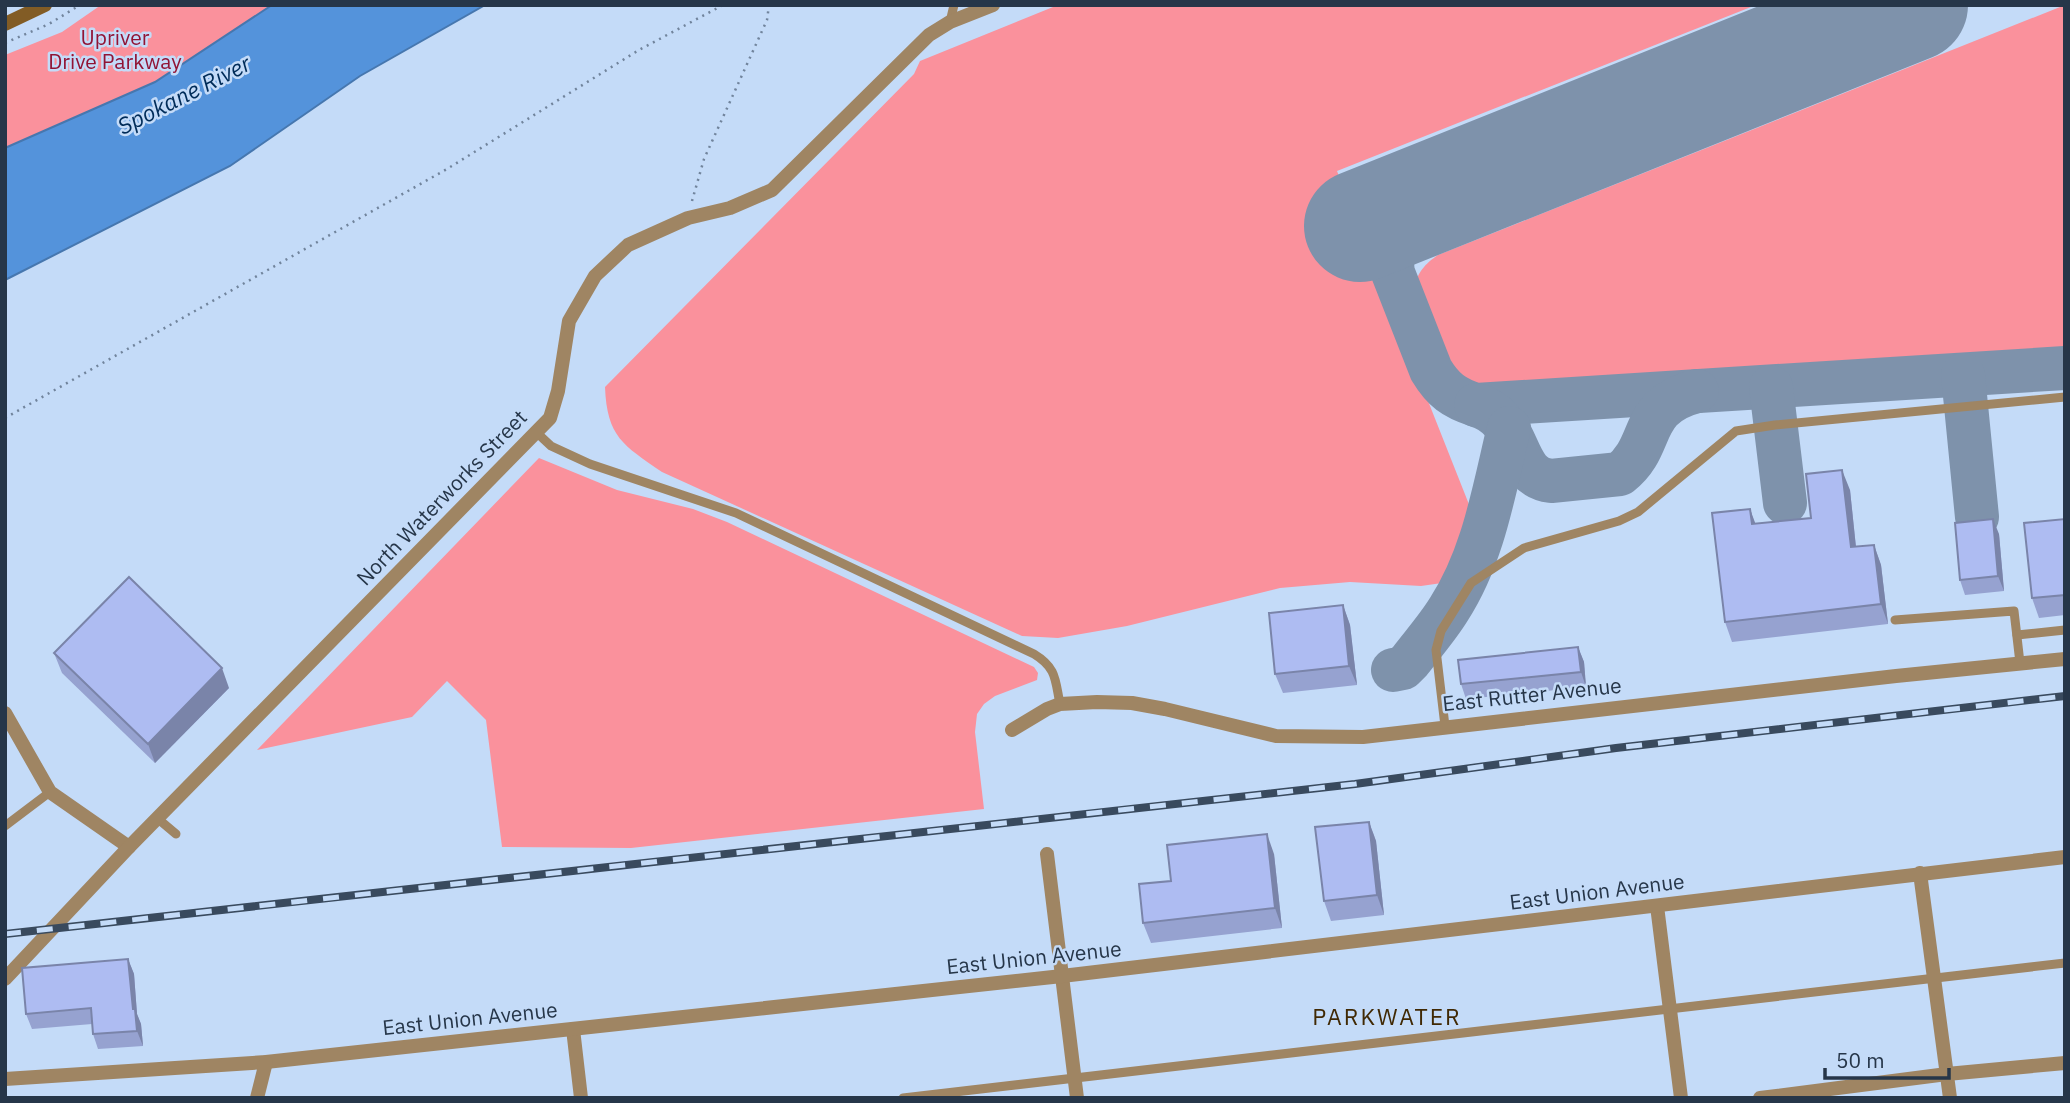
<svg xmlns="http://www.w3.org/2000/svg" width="2070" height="1103" viewBox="0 0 2070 1103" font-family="'IBM Plex Sans',sans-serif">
  <rect width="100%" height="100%" fill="#c4dbf8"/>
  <g fill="#fa919c">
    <polygon points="101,5 272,5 155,82 5,148 5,55 62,32"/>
    <path d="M1058 5H1756L1337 171 1472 512C1471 537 1459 560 1449 582L1421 586 1350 582 1280 588 1127 626 1058 638 1022 636 662 472C623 445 607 437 605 387L914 74 920 61Z"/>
    <path d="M2065 5V355L1479 393 1457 387 1449 378C1442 361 1415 304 1415 290 1415 274 1426 263 1438 255Z"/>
    <polygon points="539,458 617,490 693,509 727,522 1034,667 1038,673 1037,680 995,696 984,704 977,714 975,732 984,809 631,848 502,847 486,720 447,681 412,717 257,750"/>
  </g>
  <polygon fill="#5493db" stroke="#4677af" stroke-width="2" points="272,5 485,5 360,76 230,166 5,280 5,148 155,82"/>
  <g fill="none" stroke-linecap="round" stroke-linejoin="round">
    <g stroke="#7e92ab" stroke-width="44">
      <path d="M1417 203C1399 223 1389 246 1393 273L1431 370C1443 390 1454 398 1476 405L2065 368"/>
      <polyline points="1963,375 1977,517"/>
      <polyline points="1771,387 1785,503"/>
      <path d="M1476 405C1525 419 1509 476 1551 481L1620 474C1657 445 1636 407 1697 391"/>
      <path d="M1393 670 1403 668 1410 661C1423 644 1438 627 1449 609 1484 555 1494 489 1509 428"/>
    </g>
    <polyline stroke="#7e92ab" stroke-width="112" points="1360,226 1912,5"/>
    <g stroke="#71849c" stroke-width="2.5" stroke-dasharray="2 5" stroke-linecap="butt">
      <polyline points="5,43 49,24 80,5"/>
      <polyline points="692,201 704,159 767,20 769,5"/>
      <polyline points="5,418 447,169 639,50 723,5"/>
    </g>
    <g stroke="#9f8563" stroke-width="9">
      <polyline points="950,22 954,5"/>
      <path d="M536 432 551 446 590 464 736 513 1034 654C1057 668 1055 680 1060 704"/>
      <polyline points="1895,620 2014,611 2020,663"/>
      <polyline points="2017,635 2065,630"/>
      <polyline points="1445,726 1436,650 1441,631 1471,583 1524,548 1619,521 1638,512 1736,431 1775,425 2065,397"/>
      <polyline points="157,818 176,834"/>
      <polyline points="5,826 50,792"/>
      <polyline points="903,1098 2065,963"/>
    </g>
    <g stroke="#9f8563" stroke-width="14">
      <polyline points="5,713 50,792 129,847"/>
      <polyline points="1012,730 1047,709 1060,704 1097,702 1132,703 1165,709 1276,736 1363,737 1896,676 2065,659"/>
      <polyline points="1047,854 1077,1098"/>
      <polyline points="1920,873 1950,1098"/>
      <polyline points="1657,906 1681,1098"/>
      <polyline points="5,979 129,847 550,418 558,391 569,321 595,276 628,245 688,218 730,208 772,190 929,35 950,22 993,5"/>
      <polyline points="573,1029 581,1098"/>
      <polyline points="5,1079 266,1062 1062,976 2065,857"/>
      <polyline points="257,1098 266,1062"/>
      <polyline points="1760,1098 1947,1074 2065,1063"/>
    </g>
    <polyline stroke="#825c25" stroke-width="14" points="5,24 45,5"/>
    <g stroke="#394a5e" stroke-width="8">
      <polyline id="rail" points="5,934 1355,784 1616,748 2065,696"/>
    </g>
    <use href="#rail" stroke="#c4dbf8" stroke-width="5" stroke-dasharray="16" stroke-linecap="butt"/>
  </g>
  <g fill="#96a2d0">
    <polygon points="1850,490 1856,547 1874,545 1881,565 1888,624 1732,642 1725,622 1750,509 1755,524 1811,518"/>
    <polygon points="2065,519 2065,615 2039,618 2032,598"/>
    <polygon points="1999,534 2004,591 1965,595 1960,580"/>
    <polygon points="1343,605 1350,625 1357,685 1283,693 1275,674"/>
    <polygon points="1578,647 1584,662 1586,687 1466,699 1461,684"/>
    <polygon points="54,653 229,688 155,763 62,673"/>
    <polygon points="1369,822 1376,841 1384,915 1331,921 1324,901"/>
    <polygon points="1274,854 1282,928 1151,943 1143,923 1171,881"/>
    <polygon points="128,959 134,974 137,1014 141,1024 143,1046 98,1049 93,1034 92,1024 32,1029 26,1014"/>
  </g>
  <g fill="#7a84a9">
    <polygon points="1842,470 1850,490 1858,567 1851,547"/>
    <polygon points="1750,509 1757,528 1752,524"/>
    <polygon points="1993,519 1999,534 2004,591 1998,576"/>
    <polygon points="1874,545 1881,565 1888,624 1881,604"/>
    <polygon points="1343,605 1350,625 1357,685 1349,666"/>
    <polygon points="1578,647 1584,662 1586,687 1581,672"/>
    <polygon points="222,668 229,688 155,763 148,744"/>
    <polygon points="1369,822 1376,841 1384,915 1377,895"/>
    <polygon points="1267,834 1274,854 1282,928 1275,908"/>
    <polygon points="128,959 134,974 137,1014 141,1024 143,1046 137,1031 133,1009"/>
  </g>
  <g fill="#aebcf2" stroke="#7a84a9" stroke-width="2">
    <polygon points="1842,470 1851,547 1874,545 1881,604 1725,622 1712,513 1750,509 1752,524 1811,518 1806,474"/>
    <polygon points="1993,519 1998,576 1960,580 1955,523"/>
    <polygon points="2065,519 2065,595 2032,598 2024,523"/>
    <polygon points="129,577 222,668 148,744 54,653"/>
    <polygon points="1343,605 1349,666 1275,674 1269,613"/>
    <polygon points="1578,647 1581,672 1461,684 1458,660"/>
    <polygon points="1369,822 1377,895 1324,901 1315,827"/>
    <polygon points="1267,834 1275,908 1143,923 1139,884 1171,881 1167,845"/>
    <polygon points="128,959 133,1009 135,1009 137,1031 93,1034 91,1008 26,1014 22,968"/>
  </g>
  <g text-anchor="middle" stroke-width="5" stroke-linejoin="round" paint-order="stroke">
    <g font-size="21" fill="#911435" stroke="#c4dbf8">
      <text x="115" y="45">Upriver<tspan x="115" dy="24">Drive Parkway</tspan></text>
    </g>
    <g font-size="21" fill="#263649" stroke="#c4dbf8">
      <text transform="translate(442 498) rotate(-46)" y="7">North Waterworks Street</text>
      <text transform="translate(1532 695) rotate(-6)" y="7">East Rutter Avenue</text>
      <text transform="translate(1597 892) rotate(-7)" y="7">East Union Avenue</text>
      <text transform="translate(1034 958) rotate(-6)" y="7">East Union Avenue</text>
      <text transform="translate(470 1019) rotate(-6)" y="7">East Union Avenue</text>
    </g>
    <g font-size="23" font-style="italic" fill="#002c59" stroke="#c4dbf8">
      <text transform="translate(184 95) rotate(-27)" y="8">Spokane River</text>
    </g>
    <g font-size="23" letter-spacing="2" fill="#402904" stroke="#c4dbf8">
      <text x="1387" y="1025">PARKWATER</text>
    </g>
  </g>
  <rect width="2070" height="1103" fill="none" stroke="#263649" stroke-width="14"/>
  <path d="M1825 1068v10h124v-10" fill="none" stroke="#263649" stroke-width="3.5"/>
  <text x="1836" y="1068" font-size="21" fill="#263649" stroke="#c4dbf8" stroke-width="5" paint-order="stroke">50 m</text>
</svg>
